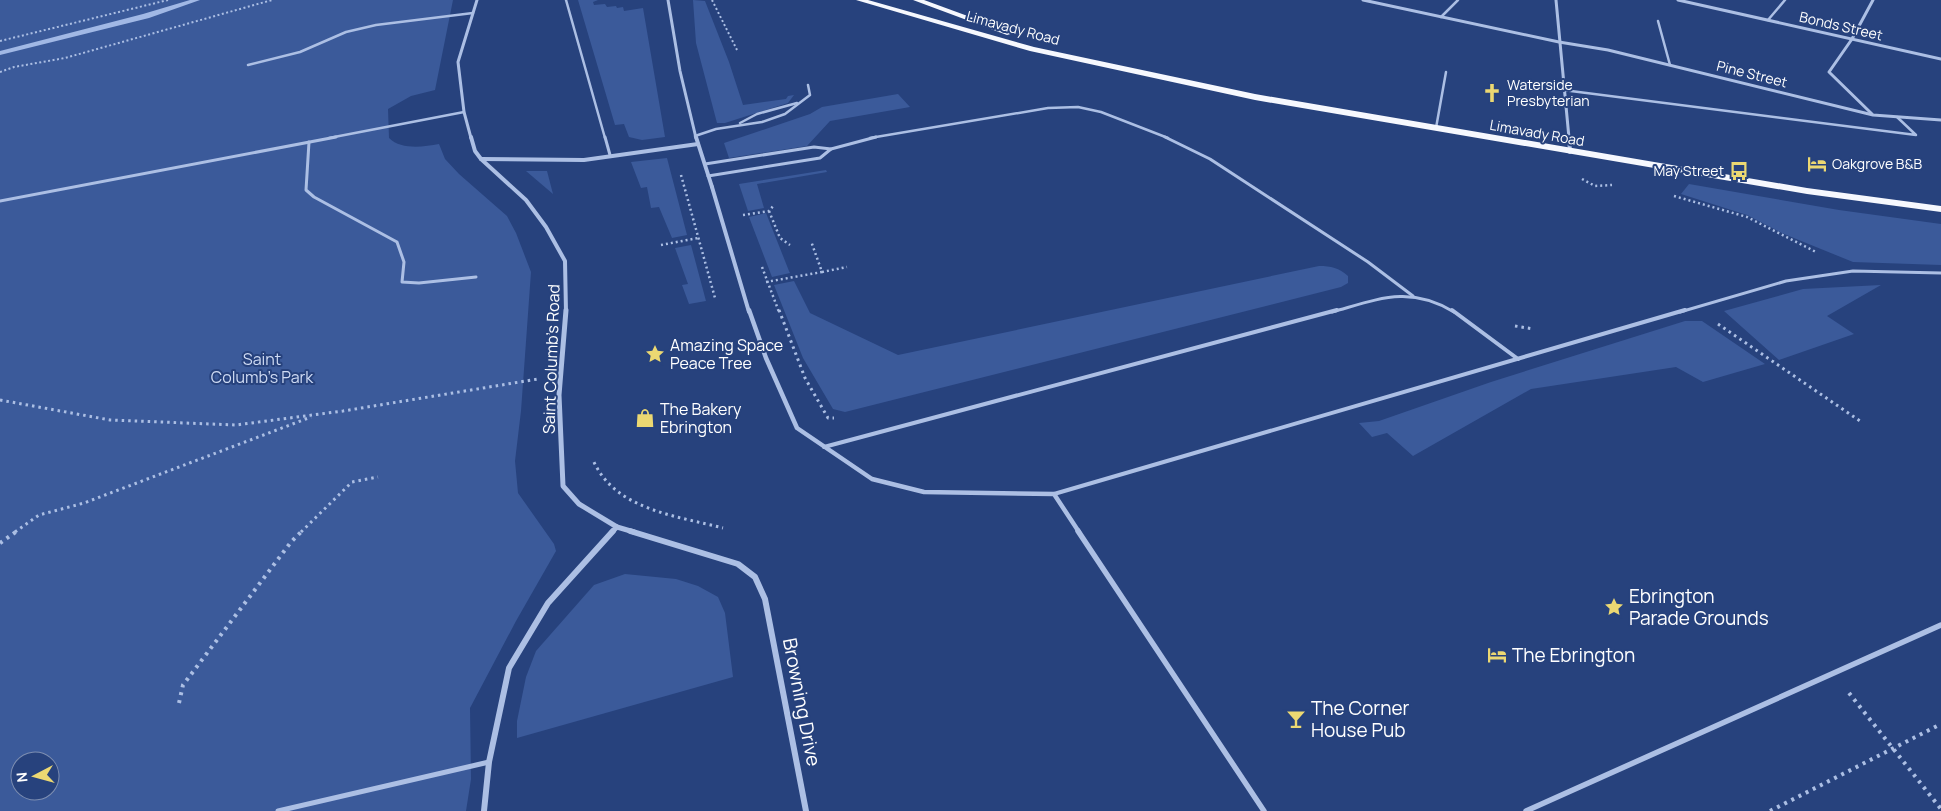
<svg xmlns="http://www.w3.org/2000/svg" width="1941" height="811" viewBox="0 0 1941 811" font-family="Manrope,sans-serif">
  <rect width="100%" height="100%" fill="#27427d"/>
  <g fill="#3b5a9a" fill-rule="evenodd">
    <path d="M0 0H453L435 90 411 96 388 109 389 138C401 150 423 147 439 144L445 159 459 174 507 216 516 233 531 272 521 411 515 461 518 493 554 544 556 551 516 621 470 708 471 779 466 811H0ZM20 761H50V791H20Z"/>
    <polygon points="578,0 598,0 593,2 594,5 605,4 607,7 616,6 617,8 623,7 624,11 643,8 665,137 642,140 629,137 624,124 615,125"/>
    <polygon points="693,0 705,1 729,62 743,105 786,99 788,96 794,95 788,103 725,123 717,123 696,43"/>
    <polygon points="898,94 910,107 830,121 807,146 729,158 724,143 810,114 822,107"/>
    <polygon points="667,158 687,235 672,238 659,207 651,208 647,187 641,188 631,162"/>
    <polygon points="826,170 827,172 757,184 764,208 748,211 739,184"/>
    <polygon points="526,171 547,171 553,194"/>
    <polygon points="1689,184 1839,210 1941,224 1941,265 1853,262 1784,234 1747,215 1681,194"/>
    <polygon points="766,213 789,271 790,273 772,277 749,217"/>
    <polygon points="691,245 706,301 689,304 682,285 688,284 675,248"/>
    <path d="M1319 266C1331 266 1339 268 1348 276V283L1341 287 845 412 833 409 803 358 774 285 794 281 810 313 898 355Z"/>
    <polygon points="1881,285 1827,316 1854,334 1779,360 1724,311 1803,289"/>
    <polygon points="1685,321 1702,321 1765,364 1703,382 1676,367 1531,389 1413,456 1387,433 1372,437 1359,423 1379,421 1491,382"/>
    <polygon points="625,574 676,579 698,586 718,597 725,613 733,677 517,738 517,721 526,677 536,651 594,585"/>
  </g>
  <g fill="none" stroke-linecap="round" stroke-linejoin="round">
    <polygon fill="#a1b8e5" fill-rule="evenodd" points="190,0 200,0 149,18 0,55 0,51 143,14"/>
    <g stroke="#acbfe4" stroke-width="2" stroke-dasharray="2 2.5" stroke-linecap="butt">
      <polyline points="712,0 737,50"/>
      <polyline points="0,41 168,0"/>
      <polyline points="0,72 14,67 65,58 272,0"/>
    </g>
    <g stroke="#acbfe4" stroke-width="2.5" stroke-dasharray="2 3" stroke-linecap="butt">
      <polyline points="681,175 715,298"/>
      <polyline points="1582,179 1595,186 1612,185"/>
      <polyline points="1674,196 1747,217 1816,252"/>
      <polyline points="769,211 780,238 790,245"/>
      <polyline points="743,215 769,211 774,205"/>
      <polyline points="661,245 698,238"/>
      <polyline points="762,267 779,312"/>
      <polyline points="822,272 847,267"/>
      <polyline points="766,282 822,272 811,241"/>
    </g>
    <g stroke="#acbfe4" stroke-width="3" stroke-dasharray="2.5 4" stroke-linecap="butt">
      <polyline points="779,310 805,378 828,418 834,418"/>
      <polyline points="1718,324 1860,421"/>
      <polyline points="1515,326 1534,329"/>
      <polyline points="0,400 110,420 236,425 343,411 538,379"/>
      <path d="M594 462C616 510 677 516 723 528"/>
      <polyline points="15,532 39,515 84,503 311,417"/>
      <polyline points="301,532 352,482 378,477"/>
    </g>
    <g stroke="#acbfe4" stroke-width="4" stroke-dasharray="3 5" stroke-linecap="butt">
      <polyline points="0,543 17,531"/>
      <polyline points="1849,693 1941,809"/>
      <polyline points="179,703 183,685 291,542 302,531"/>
      <polyline points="1770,811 1941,724"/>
    </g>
    <g stroke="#acbfe4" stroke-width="2.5">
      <polyline points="566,0 605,138"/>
      <polyline points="1441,17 1458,0"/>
      <polyline points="1768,20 1785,0"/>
      <polyline points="1658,21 1670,65"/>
      <polyline points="248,65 300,52 346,32 376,25 473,13"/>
      <polyline points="1563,90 1916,135 1897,117"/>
      <polyline points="740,123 757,114 797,103"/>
      <polyline points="1436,128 1446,72"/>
      <polyline points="695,136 716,129 762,122 785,114 810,95 808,85"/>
      <polyline points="329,138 464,112"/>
      <polyline points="870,138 1048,108 1078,107 1101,112 1168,138"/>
    </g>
    <g stroke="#acbfe4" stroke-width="3">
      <polyline points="605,137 610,155"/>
      <polyline points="1165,137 1210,159 1368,262 1413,296"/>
      <polyline points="309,142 306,190 314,197 397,242 404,262 402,282 419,283 476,277"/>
      <polyline points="705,164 814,147 831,149 876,137"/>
      <polyline points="708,176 820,158 831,149"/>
      <polyline points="0,201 336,137"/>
      <path d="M1332 312C1379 299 1409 285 1454 312"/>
      <polyline points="1680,312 1786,281 1853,271 1941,273"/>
    </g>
    <g stroke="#acbfe4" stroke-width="4">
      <polyline points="1452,310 1518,359"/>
      <polyline points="824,447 1337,310"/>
      <polyline points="1054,494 1685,310"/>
    </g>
    <polyline stroke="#acbfe4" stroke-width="5" points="278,811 489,762"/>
    <polyline stroke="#acbfe4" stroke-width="4" points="712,187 749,312"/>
    <polyline stroke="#acbfe4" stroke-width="4.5" points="749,310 766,358 797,428 872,479 924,492 1054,494 1079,532"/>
    <g stroke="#acbfe4" stroke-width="5.5">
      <polyline points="1078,531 1264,811"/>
      <polyline points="1526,811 1941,625"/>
    </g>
    <g stroke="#acbfe4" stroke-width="3">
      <polyline points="668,0 680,71 696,138"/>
      <polyline points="1363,0 1559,42 1608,50 1873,115 1941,120"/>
      <polyline points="1556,0 1569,138"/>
      <polyline points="1678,0 1941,59"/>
      <polyline points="1872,114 1829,72 1852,39 1873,0"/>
      <polyline points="471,138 464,112 458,62 477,0"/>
    </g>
    <g stroke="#acbfe4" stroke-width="4">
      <polyline points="471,137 475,151 481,159 526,200 546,227 565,261 566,312"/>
      <polyline points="696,137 712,187"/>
      <polyline points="1569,137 1570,152"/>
      <polyline points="481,159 584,160 698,144"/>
    </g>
    <g stroke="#acbfe4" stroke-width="5">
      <polyline points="566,310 559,395 563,486 579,504 617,527 634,532"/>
      <polyline points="612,532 617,527"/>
    </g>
    <g stroke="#acbfe4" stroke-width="6">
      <polyline points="630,531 738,564 755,577 765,599 806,811"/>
      <polyline points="484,811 489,762 509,668 548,603 613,531"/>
    </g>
    <g fill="#f6f8fe" fill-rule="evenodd">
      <polygon points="856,0 868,0 1034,47 1255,94 1807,188 1941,206 1941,212 1807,194 1255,100 1030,51"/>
      <polygon points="913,0 924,0 1014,33 1007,35"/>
    </g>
  </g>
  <defs>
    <g id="church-bare" transform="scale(1.5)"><path d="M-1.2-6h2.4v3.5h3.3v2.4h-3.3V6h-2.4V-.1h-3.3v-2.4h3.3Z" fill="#ecd872" stroke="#27427d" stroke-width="2.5" paint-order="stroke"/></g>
    <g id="hotel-bare" transform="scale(1.5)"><path d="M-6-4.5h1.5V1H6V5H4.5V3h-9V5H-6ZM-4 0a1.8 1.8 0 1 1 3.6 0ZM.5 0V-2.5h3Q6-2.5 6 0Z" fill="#ecd872" stroke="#27427d" stroke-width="2.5" paint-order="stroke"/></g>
    <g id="bus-bare" transform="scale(1.5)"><path d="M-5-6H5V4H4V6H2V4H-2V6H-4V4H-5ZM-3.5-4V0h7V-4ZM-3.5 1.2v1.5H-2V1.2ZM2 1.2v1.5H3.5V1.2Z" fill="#ecd872" stroke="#27427d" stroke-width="2.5" paint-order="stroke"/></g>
    <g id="sight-bare" transform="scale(1.5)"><path d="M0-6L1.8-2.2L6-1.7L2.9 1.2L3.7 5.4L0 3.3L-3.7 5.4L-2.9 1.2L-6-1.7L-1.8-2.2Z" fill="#ecd872" stroke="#27427d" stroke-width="2.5" paint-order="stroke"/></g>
    <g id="shop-bare" transform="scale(1.5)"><path d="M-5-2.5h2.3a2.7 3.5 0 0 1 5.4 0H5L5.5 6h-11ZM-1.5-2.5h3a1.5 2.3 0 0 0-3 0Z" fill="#ecd872" stroke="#27427d" stroke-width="2.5" paint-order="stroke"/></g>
    <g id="bar-bare" transform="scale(1.5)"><path d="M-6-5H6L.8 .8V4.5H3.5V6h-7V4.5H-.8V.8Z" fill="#ecd872" stroke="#27427d" stroke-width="2.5" paint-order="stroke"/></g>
  </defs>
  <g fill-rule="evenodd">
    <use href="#church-bare" x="1492" y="93"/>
    <use href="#hotel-bare" x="1817" y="164"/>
    <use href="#bus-bare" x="1739" y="171"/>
    <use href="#sight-bare" x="655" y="354"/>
    <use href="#shop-bare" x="645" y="418"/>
    <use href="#sight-bare" x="1614" y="607"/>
    <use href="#hotel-bare" x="1497" y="655"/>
    <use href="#bar-bare" x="1296" y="719"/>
  </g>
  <g text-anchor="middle" stroke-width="4" stroke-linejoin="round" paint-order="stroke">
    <g font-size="14" fill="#fff" stroke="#27427d">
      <text transform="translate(1841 26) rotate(13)" y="5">Bonds Street</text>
      <text transform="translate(1013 28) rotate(15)" y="5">Limavady Road</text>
      <text transform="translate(1752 74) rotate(14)" y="5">Pine Street</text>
      <text transform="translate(1537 133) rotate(10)" y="5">Limavady Road</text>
    </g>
    <g font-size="14" fill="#fff" stroke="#27427d" text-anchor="start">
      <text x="1507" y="90">Waterside<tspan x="1507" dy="16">Presbyterian</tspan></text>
      <text x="1832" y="169">Oakgrove B&amp;B</text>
      <text x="1724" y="176" text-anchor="end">May Street</text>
    </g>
    <g font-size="16" fill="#fff" stroke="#27427d" text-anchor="start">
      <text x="670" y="351">Amazing Space<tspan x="670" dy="18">Peace Tree</tspan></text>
      <text x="660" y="415">The Bakery<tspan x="660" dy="18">Ebrington</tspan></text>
    </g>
    <g font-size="16" fill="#cfdbf4" stroke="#27427d">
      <text x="262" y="365">Saint<tspan x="262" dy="18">Columb's Park</tspan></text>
    </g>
    <g font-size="16" fill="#fff" stroke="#27427d">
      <text transform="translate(551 359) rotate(-88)" y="6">Saint Columb's Road</text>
    </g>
    <g font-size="19" fill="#fff" stroke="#27427d" text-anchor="start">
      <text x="1629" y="603">Ebrington<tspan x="1629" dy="22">Parade Grounds</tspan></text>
      <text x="1512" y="662">The Ebrington</text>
      <text x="1311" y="715">The Corner<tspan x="1311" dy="22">House Pub</tspan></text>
    </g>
    <g font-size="19" fill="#fff" stroke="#27427d">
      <text transform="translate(802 702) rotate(79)" y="7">Browning Drive</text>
    </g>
  </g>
  <g transform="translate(35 776) rotate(264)"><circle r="24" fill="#27427d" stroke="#7d8eb1"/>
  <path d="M0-4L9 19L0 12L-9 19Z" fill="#ecd872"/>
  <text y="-8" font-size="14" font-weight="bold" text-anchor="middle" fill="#ffffff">N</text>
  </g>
</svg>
